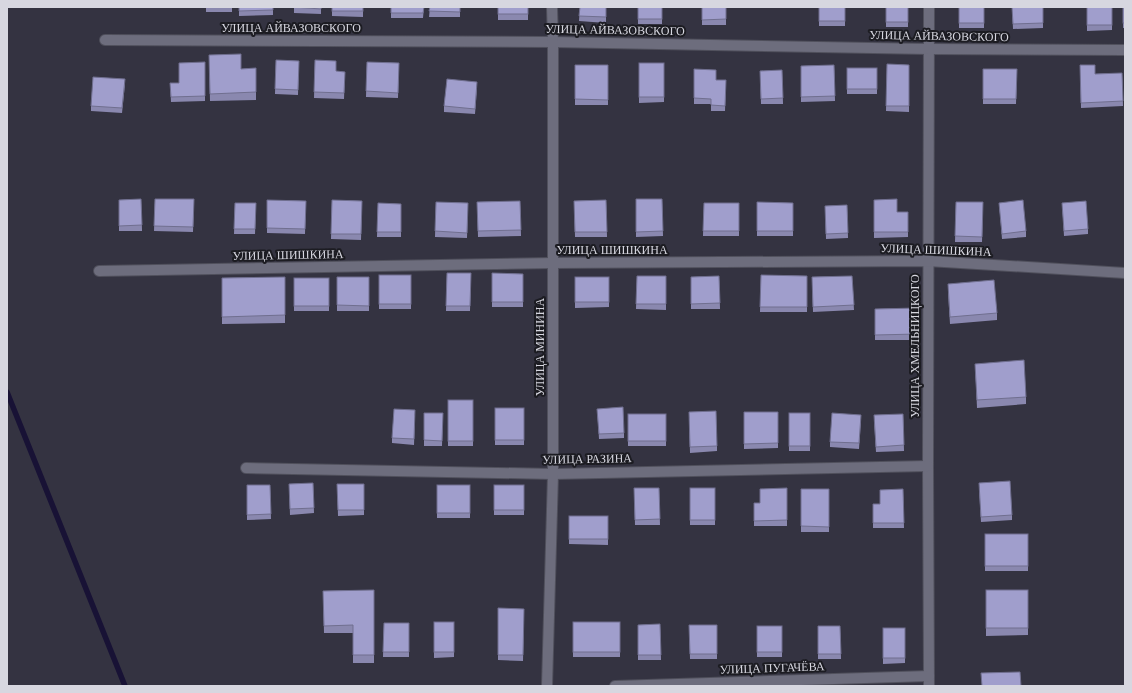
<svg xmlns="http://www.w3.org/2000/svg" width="1132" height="693" viewBox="0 0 1132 693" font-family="'Times New Roman',serif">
  <rect width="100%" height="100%" fill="#343341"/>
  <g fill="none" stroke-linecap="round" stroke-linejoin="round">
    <polyline stroke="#181235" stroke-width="5.5" points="7,392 125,686"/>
    <g stroke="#50505c" stroke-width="12">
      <g id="street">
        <polyline points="929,7 928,466 929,686"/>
        <polyline points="105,40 553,42 928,49 1125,50"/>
        <polyline points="99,271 553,263 928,261 1125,273"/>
        <polyline points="246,468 553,474 928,466"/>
        <polyline points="547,686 553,474 553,42 552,7"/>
        <polyline points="615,686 929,676"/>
      </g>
    </g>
    <use href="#street" stroke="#6d6d7d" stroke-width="10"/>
  </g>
  <g fill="#8a88af">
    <rect x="206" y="7" width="26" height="5"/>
    <polygon points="239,7 273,7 273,15 239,16"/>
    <polygon points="294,7 321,7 321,14 294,13"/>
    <polygon points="332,7 363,7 363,17 332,16"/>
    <polygon points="391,7 424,7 423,18 391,18"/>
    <polygon points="430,7 460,7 460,17 429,17"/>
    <rect x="498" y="7" width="30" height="13"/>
    <polygon points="580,7 606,7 606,23 579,21"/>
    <rect x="638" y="7" width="24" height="17"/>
    <rect x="702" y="7" width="24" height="18"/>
    <rect x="819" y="7" width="26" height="19"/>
    <polygon points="876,7 908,7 908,27 886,27 886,7"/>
    <rect x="959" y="7" width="25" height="21"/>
    <polygon points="1012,7 1043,7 1043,28 1013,29"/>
    <polygon points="1087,7 1112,7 1112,30 1087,31"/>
    <rect x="1123" y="7" width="2" height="21"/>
    <polygon points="209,55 241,69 256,68 256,100 210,101"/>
    <polygon points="276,60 299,61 298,95 275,94"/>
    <polygon points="315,60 336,71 345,72 344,99 314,98"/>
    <polygon points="205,62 205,101 171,102 170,83 179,83"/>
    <polygon points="367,62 399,63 398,98 366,97"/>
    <polygon points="639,63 664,63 664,102 639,103"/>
    <polygon points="887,64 909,65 909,112 886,111"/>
    <rect x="575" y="65" width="33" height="40"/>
    <polygon points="834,65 835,101 801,102 801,66"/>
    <polygon points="1080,65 1095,74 1122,73 1123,106 1081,108"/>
    <rect x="847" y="68" width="30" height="26"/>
    <polygon points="694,69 716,80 726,80 725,111 711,111 711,104 694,104"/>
    <polygon points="983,69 1017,69 1016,104 983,104"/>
    <polygon points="782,70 783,104 761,104 760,71"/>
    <polygon points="125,84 122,113 91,111 91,106"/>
    <polygon points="477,87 475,114 444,112 444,106"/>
    <polygon points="141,199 142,231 119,231 119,200"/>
    <polygon points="155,199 194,199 193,232 154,231"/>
    <polygon points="636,199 662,199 663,236 636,237"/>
    <polygon points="267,200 306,201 305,234 267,233"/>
    <polygon points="332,200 362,201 361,240 331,239"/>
    <polygon points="606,200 607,237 575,237 574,201"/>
    <polygon points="874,200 897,212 908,212 908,237 874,238"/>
    <polygon points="520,201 521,236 478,237 477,202"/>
    <polygon points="436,202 468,203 467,238 435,237"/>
    <polygon points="757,202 793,203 793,236 757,236"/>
    <polygon points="956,202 983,202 982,242 955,242"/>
    <polygon points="235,203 256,203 255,234 234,234"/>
    <polygon points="378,203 401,204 401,237 377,237"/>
    <polygon points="704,203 739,203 739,236 703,236"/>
    <polygon points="999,203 1026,231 1026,237 1002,239"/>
    <polygon points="1062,203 1088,229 1088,234 1064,236"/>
    <polygon points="847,205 848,238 826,239 825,206"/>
    <polygon points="447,273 471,273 470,311 446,311"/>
    <polygon points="492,273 523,274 523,307 492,307"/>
    <rect x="379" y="275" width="32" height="34"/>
    <polygon points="761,275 807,276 807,312 760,312"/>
    <polygon points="637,276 666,276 666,310 636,309"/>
    <polygon points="719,276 720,309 691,309 691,277"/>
    <polygon points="852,276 854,310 813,312 812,277"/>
    <polygon points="285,277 285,323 222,324 222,278"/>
    <rect x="337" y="277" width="32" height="34"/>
    <polygon points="575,277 609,277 609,307 575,308"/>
    <rect x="294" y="278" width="35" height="33"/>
    <polygon points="948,284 997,313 997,320 950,324 948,292"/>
    <polygon points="917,308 917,340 875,340 875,309"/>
    <polygon points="975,364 1026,397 1026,404 977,408"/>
    <rect x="448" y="400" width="25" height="46"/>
    <rect x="495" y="408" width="29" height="37"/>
    <polygon points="597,409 624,433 624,438 599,439"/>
    <polygon points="744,412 778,412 778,448 744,449"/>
    <polygon points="424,413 443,413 442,446 424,446"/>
    <rect x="789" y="413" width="21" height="38"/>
    <rect x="628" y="414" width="38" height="32"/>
    <polygon points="903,414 904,451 876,452 874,420"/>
    <polygon points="415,415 414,445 392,443 392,438"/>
    <polygon points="689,418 717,446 717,451 690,453"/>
    <polygon points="861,420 859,449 830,447 830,442"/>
    <polygon points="313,483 314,513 290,515 289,484"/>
    <polygon points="337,484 364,484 364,515 338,516"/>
    <polygon points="247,485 270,485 271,519 247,520"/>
    <rect x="437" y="485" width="33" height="33"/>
    <rect x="494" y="485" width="30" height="30"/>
    <polygon points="634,488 659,488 660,525 635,525"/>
    <rect x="690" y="488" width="25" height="37"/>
    <polygon points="787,488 787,526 754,526 754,503 760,503"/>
    <polygon points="979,488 1012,515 1012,520 981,522"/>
    <rect x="801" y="489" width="28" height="43"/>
    <polygon points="903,489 904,528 873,528 873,504 880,504"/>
    <polygon points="569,516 608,516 608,545 569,544"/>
    <rect x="985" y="534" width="43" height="37"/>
    <polygon points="374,590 374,663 353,663 353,633 324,633 323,591"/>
    <polygon points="986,590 1028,590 1028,635 986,636"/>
    <polygon points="498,608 524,609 523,661 498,660"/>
    <polygon points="434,622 454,622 454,657 434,658"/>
    <rect x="573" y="622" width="47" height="35"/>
    <polygon points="384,623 409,623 409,657 383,657"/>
    <polygon points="660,624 661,660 638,660 638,625"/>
    <polygon points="689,625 717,625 717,659 690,659"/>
    <rect x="757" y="626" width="25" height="31"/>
    <polygon points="818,626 840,626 841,659 818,659"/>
    <polygon points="883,628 905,628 905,663 883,664"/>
  </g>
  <g fill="#a09ecc" stroke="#706f8f">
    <polygon points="239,7 273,7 273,10 239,11"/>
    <polygon points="294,7 321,7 321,9"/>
    <rect x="332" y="7" width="31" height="4"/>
    <polygon points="391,7 424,7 423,13 391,13"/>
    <polygon points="430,7 460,7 460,12 429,11"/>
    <rect x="498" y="7" width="30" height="7"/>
    <polygon points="580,7 606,7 606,17 579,16"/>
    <rect x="638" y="7" width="24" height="12"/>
    <polygon points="702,7 726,7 726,19 702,20"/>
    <rect x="819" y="7" width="26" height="14"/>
    <rect x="886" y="7" width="22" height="15"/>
    <rect x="959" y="7" width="25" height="16"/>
    <polygon points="1012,7 1043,7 1043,23 1013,24"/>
    <rect x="1087" y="7" width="25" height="18"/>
    <rect x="1123" y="7" width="2" height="16"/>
    <polygon points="241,54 241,69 256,68 256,92 210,94 209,55"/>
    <polygon points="276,60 299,61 298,90 275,89"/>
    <polygon points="315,60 336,61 336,71 345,72 344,93 314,92"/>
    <polygon points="205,62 205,96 171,97 170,83 179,83 179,63"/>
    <polygon points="367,62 399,63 398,93 366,91"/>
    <rect x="639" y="63" width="25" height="34"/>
    <polygon points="887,64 909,65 909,106 886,106"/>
    <polygon points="575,65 608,65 608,100 575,99"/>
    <polygon points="834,65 835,96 801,97 801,66"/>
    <polygon points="1080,65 1095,65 1095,74 1122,73 1123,101 1081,103"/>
    <rect x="847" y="68" width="30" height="21"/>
    <polygon points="694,69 716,70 716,80 726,80 725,106 711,105 711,99 694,98"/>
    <polygon points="983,69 1017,69 1016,99 983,99"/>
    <polygon points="782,70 783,98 761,99 760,71"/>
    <polygon points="93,77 125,79 122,108 91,106"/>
    <polygon points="447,79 477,82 475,109 444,106"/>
    <polygon points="141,199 142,225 119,226 119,200"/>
    <polygon points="155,199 194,199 193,227 154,226"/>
    <polygon points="636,199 662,199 663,231 636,232"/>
    <polygon points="897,199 897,212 908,212 908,232 874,232 874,200"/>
    <polygon points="267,200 306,201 305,229 267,228"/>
    <polygon points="332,200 362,201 361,234 331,234"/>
    <polygon points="606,200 607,232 575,232 574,201"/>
    <polygon points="1023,200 1026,231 1002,234 999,203"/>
    <polygon points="520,201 521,230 478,231 477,202"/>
    <polygon points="1086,201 1088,229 1064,231 1062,203"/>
    <polygon points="436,202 468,203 467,233 435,231"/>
    <polygon points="757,202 793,203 793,231 757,231"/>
    <polygon points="956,202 983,202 982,237 955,236"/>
    <polygon points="235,203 256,203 255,229 234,229"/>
    <polygon points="378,203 401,204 401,232 377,232"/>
    <polygon points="704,203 739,203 739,231 703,231"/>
    <polygon points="847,205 848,233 826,234 825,206"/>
    <polygon points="447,273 471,273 470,306 446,306"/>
    <polygon points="492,273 523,274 523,302 492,302"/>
    <rect x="379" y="275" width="32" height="29"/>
    <polygon points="761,275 807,276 807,307 760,307"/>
    <polygon points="637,276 666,276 666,304 636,304"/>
    <polygon points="719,276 720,303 691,304 691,277"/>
    <polygon points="852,276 854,305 813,307 812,277"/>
    <polygon points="285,277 285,315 222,317 222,278"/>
    <polygon points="337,277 369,277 369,306 337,305"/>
    <rect x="575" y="277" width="34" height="25"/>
    <rect x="294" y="278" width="35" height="28"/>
    <polygon points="994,280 997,313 950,317 948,284"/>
    <polygon points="917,308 917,334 875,335 875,309"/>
    <polygon points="1024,360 1026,397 977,400 975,364"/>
    <rect x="448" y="400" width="25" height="41"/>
    <polygon points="623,407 624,433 599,434 597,409"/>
    <rect x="495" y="408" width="29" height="32"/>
    <polygon points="394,409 415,410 414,439 392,438"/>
    <polygon points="716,411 717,446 690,447 689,412"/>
    <polygon points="744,412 778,412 778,443 744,444"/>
    <polygon points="424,413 443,413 442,441 424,440"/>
    <rect x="789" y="413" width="21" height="33"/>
    <polygon points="832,413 861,415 859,443 830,442"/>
    <rect x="628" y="414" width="38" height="27"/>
    <polygon points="903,414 904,445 876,447 874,415"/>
    <polygon points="1010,481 1012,515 981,517 979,483"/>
    <polygon points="313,483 314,508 290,509 289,484"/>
    <polygon points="337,484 364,484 364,510 338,510"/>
    <polygon points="247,485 270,485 271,514 247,515"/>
    <rect x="437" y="485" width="33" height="28"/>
    <rect x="494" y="485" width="30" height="25"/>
    <polygon points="634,488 659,488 660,519 635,520"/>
    <rect x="690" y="488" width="25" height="32"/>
    <polygon points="787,488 787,520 754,521 754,503 760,503 760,489"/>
    <polygon points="801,489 829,489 829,527 801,526"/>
    <polygon points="903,489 904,523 873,523 873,504 880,504 880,490"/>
    <rect x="569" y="516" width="39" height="23"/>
    <rect x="985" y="534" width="43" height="32"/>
    <polygon points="374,590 374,655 353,655 353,625 324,626 323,591"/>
    <rect x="986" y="590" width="42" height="38"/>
    <polygon points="498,608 524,609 523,655 498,655"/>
    <rect x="434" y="622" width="20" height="30"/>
    <rect x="573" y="622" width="47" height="30"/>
    <polygon points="384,623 409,623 409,652 383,652"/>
    <polygon points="660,624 661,655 638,655 638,625"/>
    <polygon points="689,625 717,625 717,654 690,654"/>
    <rect x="757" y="626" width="25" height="26"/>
    <polygon points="818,626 840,626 841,654 818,654"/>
    <rect x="883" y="628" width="22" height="30"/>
    <polygon points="1020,672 1021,686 982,686 981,673"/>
  </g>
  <g text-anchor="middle" stroke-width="4" stroke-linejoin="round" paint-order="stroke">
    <g font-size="12" fill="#d7d7e0" stroke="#1c1c22">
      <text x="291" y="32">УЛИЦА АЙВАЗОВСКОГО</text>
      <text transform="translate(615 30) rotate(1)" y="4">УЛИЦА АЙВАЗОВСКОГО</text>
      <text transform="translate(939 36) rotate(1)" y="4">УЛИЦА АЙВАЗОВСКОГО</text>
      <text x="612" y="254">УЛИЦА ШИШКИНА</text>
      <text transform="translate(936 250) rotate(2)" y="4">УЛИЦА ШИШКИНА</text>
      <text transform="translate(288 255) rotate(-1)" y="4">УЛИЦА ШИШКИНА</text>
      <text transform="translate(915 346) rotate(-90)" y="4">УЛИЦА ХМЕЛЬНИЦКОГО</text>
      <text transform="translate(540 347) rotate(-90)" y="4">УЛИЦА МИНИНА</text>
      <text transform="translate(587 459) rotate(-1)" y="4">УЛИЦА РАЗИНА</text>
      <text transform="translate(772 668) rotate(-2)" y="4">УЛИЦА ПУГАЧЁВА</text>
    </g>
  </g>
  <rect width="1132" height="693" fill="none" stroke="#d7d7e0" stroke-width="16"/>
</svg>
